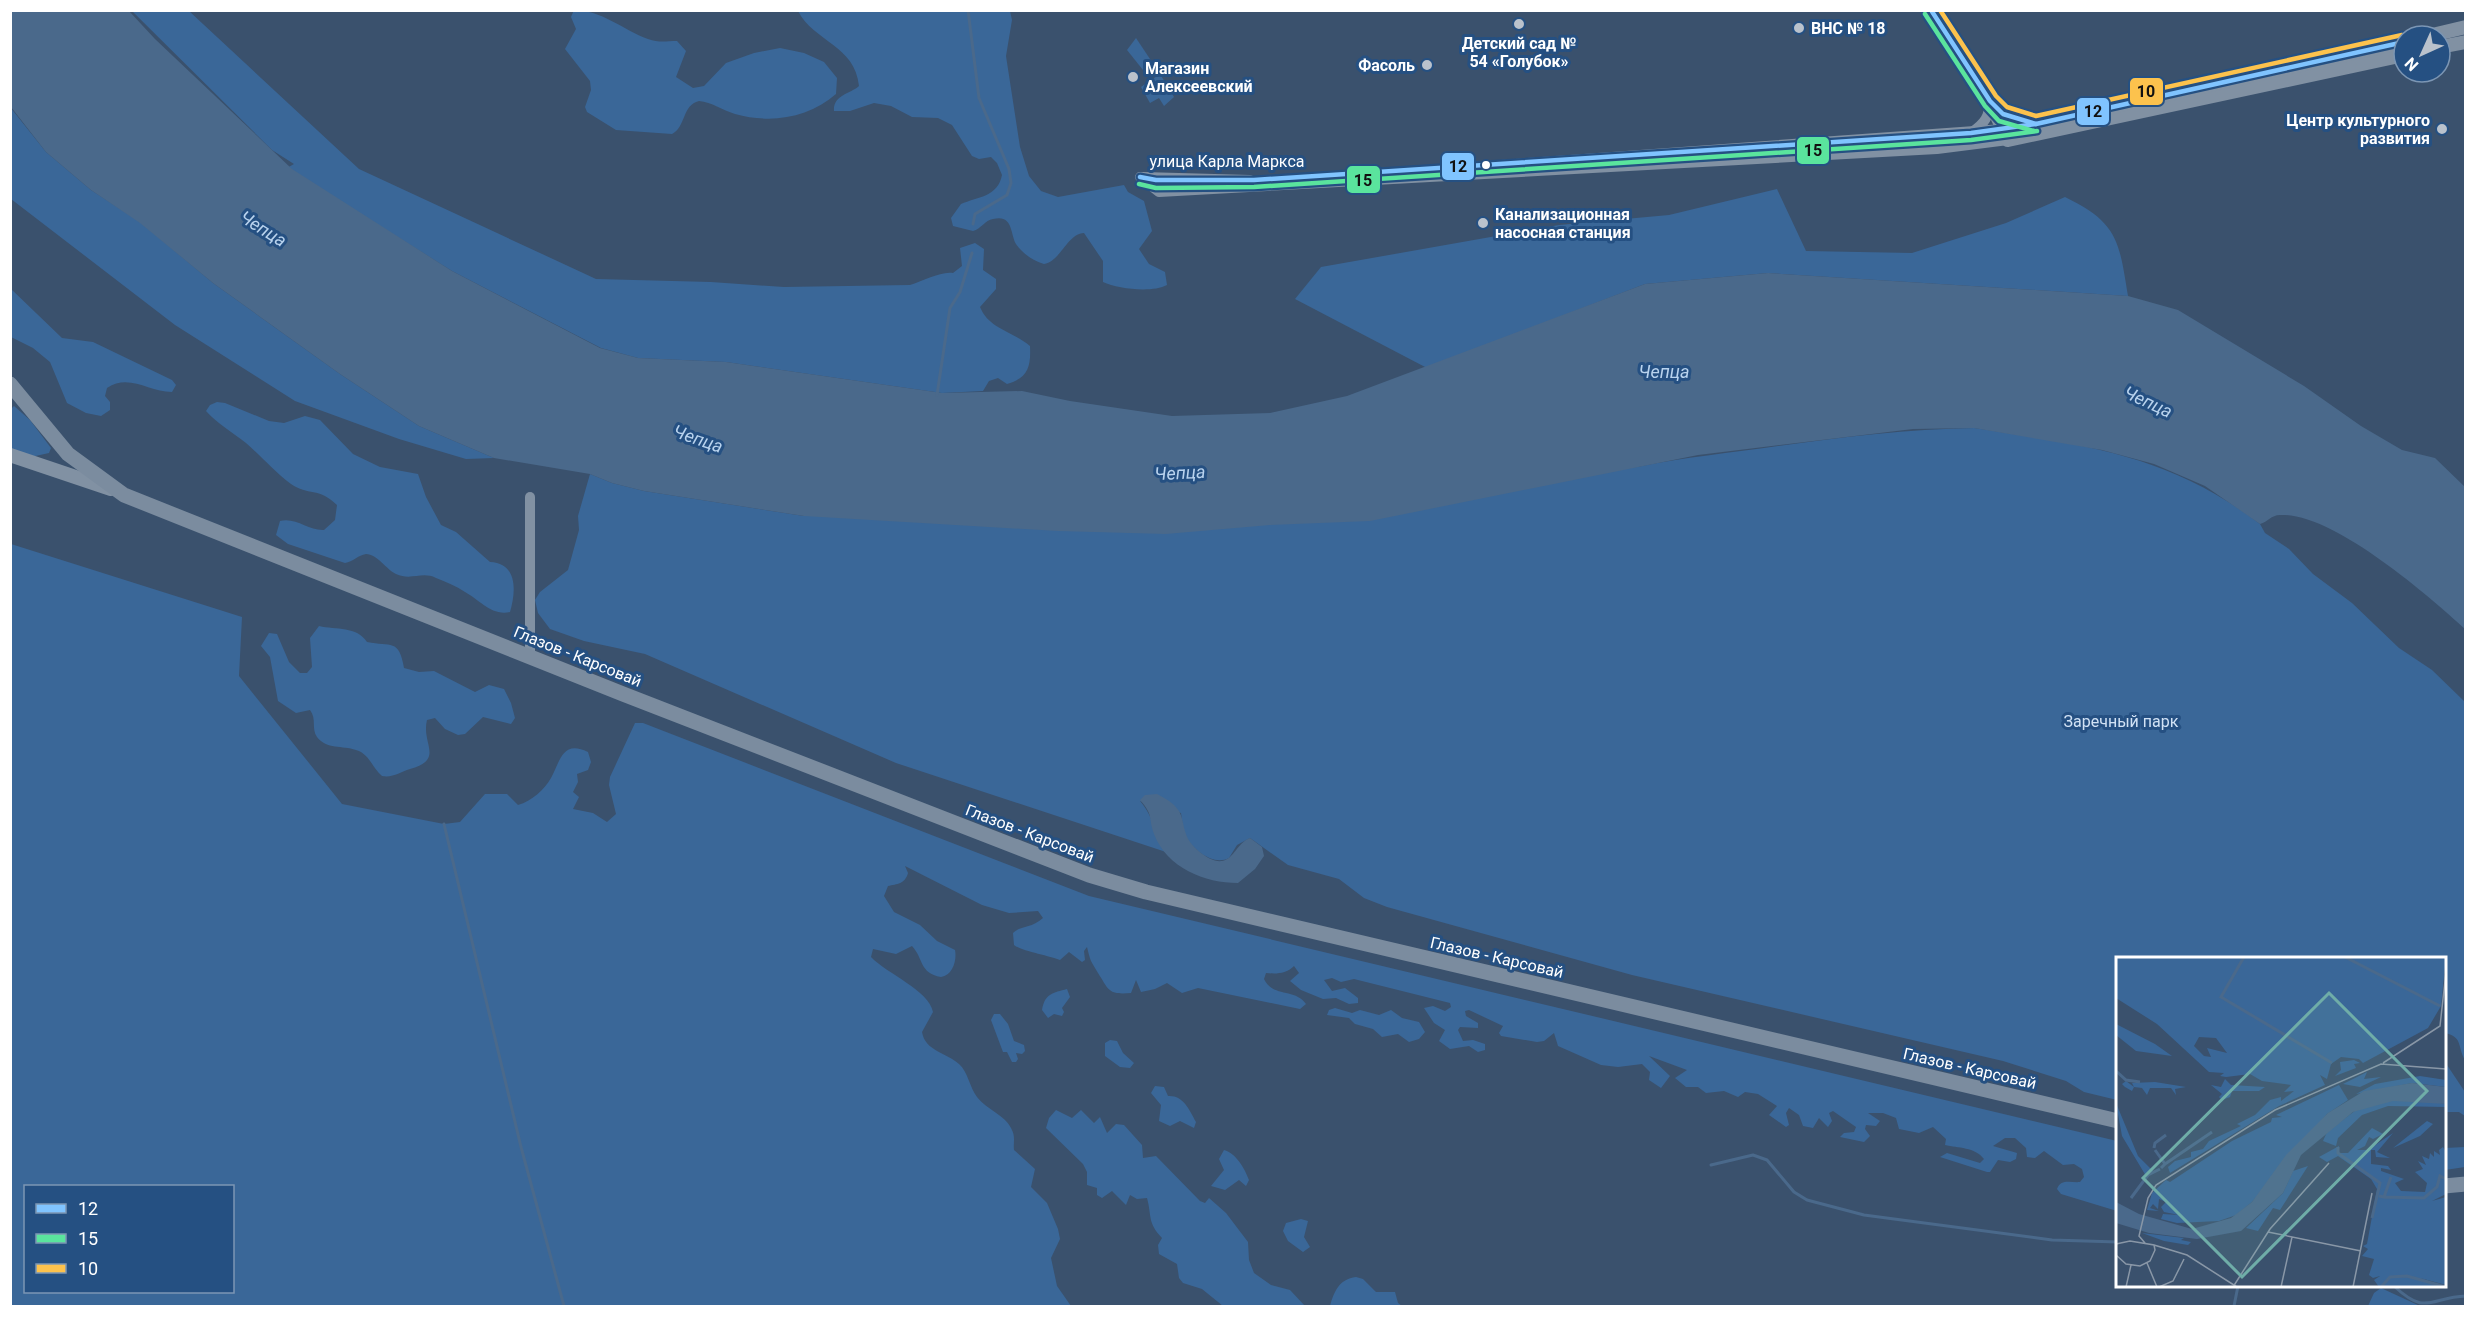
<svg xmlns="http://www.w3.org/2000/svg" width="2476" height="1317" viewBox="0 0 2476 1317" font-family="Roboto,sans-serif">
  <rect width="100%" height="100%" fill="#3a516d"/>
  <g fill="#3a6798" fill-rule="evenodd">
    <path d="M574 10C602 10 623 30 648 39 659 43 666 41 677 41L686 51 676 77 693 88 704 86 726 63 754 53 780 48 804 53 824 62 837 78 836 94C809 118 771 124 735 114 722 110 712 102 699 101 682 105 686 127 672 134L616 130 587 112 585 107 591 90 590 81 565 49 576 29 571 17Z"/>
    <path d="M132 11H189L359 169 596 279 711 282 784 287 910 285C923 281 941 271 953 273L962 266 960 248 975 243 984 249 983 270 996 279V289L980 307C989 329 1012 331 1030 346 1031 367 1028 378 1007 384L998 378 989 381 983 391 942 393 726 362 638 358 601 348 452 271 287 168 294 164 272 150Z"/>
    <path d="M798 11H1010L1012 20 1006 56 1020 147 1029 176 1041 191 1058 197 1124 185 1128 192 1144 201 1152 231 1139 249 1149 264 1165 272 1167 285C1152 293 1118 289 1103 282V261L1084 233C1067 234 1061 261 1044 264 1033 261 1022 253 1016 244 1010 233 1013 214 993 219 985 220 981 229 973 231L953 226 951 218 961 204C977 197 998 197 1002 175L997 163 991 157 979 159 972 156 952 125 938 118 912 117 891 106 874 103 850 111H834C833 95 850 94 859 86 855 45 814 42 798 11Z"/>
    <polygon points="1136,38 1154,65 1147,75 1127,50"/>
    <polygon points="1160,74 1174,97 1164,106 1159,98 1150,103 1141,87"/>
    <polygon points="10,107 46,152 91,190 140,222 213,283 340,374 419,426 494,458 466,459 399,439 295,401 175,325 11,199"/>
    <path d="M1777 189 1806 251 1912 253 2006 223 2065 197C2119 223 2119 242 2128 296L1768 273 1645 284 1427 368 1295 299 1321 267 1559 225 1669 215Z"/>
    <path d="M10 288 62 338 93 342 172 380 176 385 172 392C149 392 129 373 107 388L105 396 110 402V410L101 416 86 413 67 403 50 362 33 348 11 337Z"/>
    <path d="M217 402 225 403 269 421 284 423 305 416 320 420 353 454 380 467 418 474 426 497 441 525 456 532 490 562C518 563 516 592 510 612 491 616 480 600 465 592 456 586 446 582 436 578 422 571 411 581 396 574 387 570 377 554 366 554 358 555 353 562 345 563L288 544 276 535 280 521C296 517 309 531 324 530L335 520 337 505C319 487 308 496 291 484 275 472 261 456 246 443 232 432 218 424 206 411L210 405Z"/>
    <polygon points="14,406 30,420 51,448 49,453 31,457 11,450 10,410"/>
    <path d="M1974 428C2084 445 2169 454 2260 524L2265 533 2289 549 2313 574 2352 603 2399 648 2432 670 2465 702V1060C2457 1046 2463 1037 2445 1033L2444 958H2118L2117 1100 2084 1092 2066 1081 2003 1061 1632 975 1387 907 1364 898 1339 879 1288 865 1250 838 1237 845 1229 858C1214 866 1194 851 1186 837 1183 830 1182 820 1181 813L1140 801C1154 817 1154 833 1166 852L896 763 645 654 584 641 550 629 538 613 535 600 540 592 568 570 579 530 578 516 590 474 612 483 644 491 804 516 1637 467C1684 457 1731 453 1778 446 1844 437 1908 429 1974 428Z"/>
    <path d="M11 544 242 617 239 676 342 804 444 824 460 822 485 794H507L518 805C532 801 544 790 551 778 560 762 562 739 588 752L591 762 588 770 577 774 578 782 573 792 579 797 573 809 593 813 607 822 616 814 609 785 610 777 635 723H643L1089 896 2117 1141V1211L2061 1194 2057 1189C2061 1178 2071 1183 2080 1182L2084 1177 2082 1169 2074 1164 2063 1165 2044 1151 2035 1158 2027 1157 2026 1148 2015 1138H2005L1993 1146 2017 1153 2016 1159 2010 1162 1998 1160 1990 1172H1987L1940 1157 1947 1153 1980 1163 1984 1159C1975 1147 1958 1148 1945 1145L1946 1139 1933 1127 1919 1133 1899 1129 1896 1118 1883 1113H1868L1880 1121 1876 1126 1866 1125 1865 1129 1870 1136 1864 1142 1840 1137 1844 1133 1854 1132 1856 1127 1833 1111 1829 1113 1832 1121 1828 1127 1819 1118 1813 1128 1803 1126 1799 1115 1789 1108 1786 1113 1789 1125 1786 1127 1769 1115 1777 1106 1758 1094 1745 1092 1738 1097 1724 1091 1706 1093 1698 1087H1686L1675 1078 1687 1070 1649 1056 1670 1076 1661 1088 1649 1080 1650 1072 1642 1064 1618 1067 1601 1065 1558 1046 1554 1033 1544 1041 1537 1042 1501 1036 1499 1033 1503 1026 1469 1010 1465 1011 1466 1016 1478 1023V1028L1460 1027 1458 1030 1463 1041 1473 1040 1485 1044V1050L1478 1052 1469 1046 1450 1049 1439 1041 1445 1030 1434 1023 1424 1008 1433 1006 1445 1011 1451 1007 1450 1003 1354 979 1341 982 1332 978 1324 980 1332 991 1345 988 1358 998V1003L1349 1004 1336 998 1323 999 1301 990 1290 981 1299 973 1294 966C1286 974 1276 974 1266 973L1264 979C1273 998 1295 988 1306 1004L1300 1009 1198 988 1182 993 1167 983 1155 989 1141 992 1136 980 1131 993C1108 995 1109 990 1098 973 1090 959 1091 963 1087 947L1084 951 1085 960 1082 962 1069 952 1060 960C1050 956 1021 951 1014 945L1013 933C1021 925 1031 929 1043 918L1038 911 1009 913 982 905 905 866 908 873C905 884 897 884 888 886L884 896 894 912 920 925 937 941 955 950C957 960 953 975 941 977 919 973 924 959 912 946L896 954 873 949 871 957C887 974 929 990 933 1012L922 1032C925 1051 947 1053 959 1064 968 1072 970 1088 977 1097 987 1110 1005 1115 1011 1128 1016 1137 1013 1142 1014 1150L1035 1169 1031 1187 1047 1203 1058 1229 1060 1239 1051 1258 1057 1286 1071 1306H11ZM26 1186H232V1292H26Z"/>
    <path d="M319 626C336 630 357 626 367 642 391 647 399 638 404 668L419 672 434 671 475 692 489 685 504 689 511 703 515 718 511 724 483 717 465 734 458 735 445 729 435 718 427 720C421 744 445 759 410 769 400 772 393 778 382 776 372 768 370 754 356 750 342 745 327 750 317 737 311 728 317 719 310 710L296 713 278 701 270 657 261 646 269 633 277 634 289 662 300 673H307L312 667 310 638Z"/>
    <path d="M1067 989 1070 997 1062 1008 1064 1012 1062 1016 1054 1014 1048 1018 1042 1010C1045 993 1053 993 1067 989Z"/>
    <polygon points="1335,1008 1352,1013 1360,1010 1379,1015 1391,1010 1402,1018 1419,1022 1425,1032 1419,1039 1409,1042 1398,1034 1382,1037 1373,1029 1355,1024 1349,1018 1327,1015 1329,1010"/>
    <polygon points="994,1014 1000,1014 1008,1024 1014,1041 1024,1045 1025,1051 1022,1054 1016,1053 1018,1059 1016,1062 1012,1062 1007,1052 1003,1052 991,1020"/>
    <polygon points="1110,1040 1117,1041 1123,1053 1134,1063 1130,1068 1120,1067 1105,1056 1105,1043"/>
    <polygon points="2445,1062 2465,1092 2465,1116 2459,1112 2445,1112"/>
    <path d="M1155 1086 1164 1087 1168 1096C1183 1095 1189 1109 1196 1122L1194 1128 1180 1121 1170 1126 1159 1121 1161 1105 1151 1093Z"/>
    <path d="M1056 1110 1072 1118 1081 1110 1094 1123 1100 1117 1107 1133 1116 1124 1124 1125 1142 1145 1143 1158 1156 1156 1200 1201 1205 1203 1209 1198 1226 1213 1248 1242 1249 1260 1254 1273 1271 1285 1290 1290 1305 1306H1223L1202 1289 1183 1283 1179 1278 1177 1264 1159 1254 1158 1245 1162 1238C1147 1222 1152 1216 1147 1198L1137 1199 1130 1195 1126 1205 1112 1191 1102 1198 1097 1195V1188L1087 1185V1172L1083 1164 1046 1128 1049 1118Z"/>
    <polygon points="2465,1147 2465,1167 2445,1170 2445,1148"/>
    <path d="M1224 1150C1236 1153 1245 1169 1249 1180L1246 1186 1239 1180 1225 1190 1211 1186 1224 1170 1219 1159Z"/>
    <polygon points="1301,1219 1308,1221 1304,1237 1310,1247 1303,1252 1288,1241 1283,1231 1286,1223"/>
    <path d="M1356 1277 1363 1279 1376 1292H1395L1398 1303 1402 1306H1330C1334 1292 1339 1279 1356 1277Z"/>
    <polygon points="2381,1288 2420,1306 2368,1306 2374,1293"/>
  </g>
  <g fill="#4a698b">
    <path d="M11 10 129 11 155 39 292 169 452 271 600 348 638 358 726 362 942 393 1022 391 1070 401 1172 416 1270 413 1347 396 1645 284 1768 273 2128 296 2178 310 2304 386 2361 426 2402 450 2435 458 2465 487V629C2428 595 2332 512 2280 515 2271 515 2268 522 2260 524L2205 486 2154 464 2102 450 1974 428 1913 429 1698 455 1370 521 1270 525 1166 534 1058 531 804 516 644 491 612 483 590 474 494 458 419 426 340 374 213 283 140 223 91 190 46 152 11 107Z"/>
    <path d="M1157 794C1166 799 1173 802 1179 811 1183 818 1183 826 1186 834 1189 845 1209 863 1222 861 1234 859 1238 842 1250 838L1262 847 1264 856 1255 869 1238 883C1205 883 1167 868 1154 834 1148 817 1154 816 1140 800L1145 795Z"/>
  </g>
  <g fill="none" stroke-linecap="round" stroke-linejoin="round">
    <g stroke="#4a698b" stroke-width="3">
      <polyline points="968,10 979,98 1009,169 1011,183 1007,195 975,214 973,224"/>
      <polyline points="937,395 950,308 960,292 972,253"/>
      <polyline points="444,824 521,1147 564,1306"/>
      <polyline points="1711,1165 1753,1155 1767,1160 1794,1192 1807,1200 1864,1215 2052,1240 2118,1242"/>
      <path d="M2394 1286C2427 1317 2430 1297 2466 1296"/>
      <polyline points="2234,1306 2238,1286"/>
    </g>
    <g stroke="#8191a3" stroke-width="10">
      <path d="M1972 132C1985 123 1989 117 1990 101"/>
      <polyline points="1487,166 2003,129"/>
      <polyline points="1140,177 1159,192 1937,149 2008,140"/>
      <polyline points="1143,177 1250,180"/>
      <polyline points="530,657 530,497"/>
    </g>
    <g stroke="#8191a3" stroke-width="14">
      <polyline points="1931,10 1990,101 2003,114 2028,122"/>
      <polyline points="2428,36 2466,27"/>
      <polyline points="2440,47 2466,42"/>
      <polyline points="1990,101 2008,140 2404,55"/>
      <polyline points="2003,129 2036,124 2404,42"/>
      <polyline points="10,455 111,489"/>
    </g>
    <g stroke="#7b8c9f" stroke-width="15">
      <polyline points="10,384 68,454 124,495 623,694 1089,875 1146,892 2118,1121"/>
      <polyline points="2444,1186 2466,1184"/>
    </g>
    <g stroke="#255082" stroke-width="9">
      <g id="bus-1">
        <polyline points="1931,10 1990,101 2003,114 2036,124"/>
        <polyline points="1140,177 1156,180 1254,180 1971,133 2036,124 2404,42"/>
      </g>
    </g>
    <g stroke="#255082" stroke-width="9">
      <g id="bus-2">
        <polyline points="1925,14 1985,106 1999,121 2034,131"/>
        <polyline points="1139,184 1156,188 1254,187 1971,140 2037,131"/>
      </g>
    </g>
    <g stroke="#255082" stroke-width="9">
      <polyline id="bus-3" points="1940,10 1996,96 2007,107 2036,116 2402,35"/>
    </g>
    <use href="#bus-1" stroke="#80c4ff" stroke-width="4.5"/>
    <use href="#bus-2" stroke="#5ae49d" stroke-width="4.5"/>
    <use href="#bus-3" stroke="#fcc24d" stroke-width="4.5"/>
  </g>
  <g fill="#bac2cc" stroke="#255082" stroke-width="2">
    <circle cx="1519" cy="24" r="6"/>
    <circle cx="1799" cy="28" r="6"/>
    <circle cx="1427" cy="65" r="6"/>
    <circle cx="1133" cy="77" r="6"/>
    <circle cx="2442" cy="129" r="6"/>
    <circle cx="1483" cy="223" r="6"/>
  </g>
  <circle fill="#fff" stroke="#255082" stroke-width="2" cx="1486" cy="165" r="5"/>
  <g text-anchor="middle" stroke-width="6" stroke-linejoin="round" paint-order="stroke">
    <g font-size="16" font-weight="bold" fill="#fff" stroke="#255082" text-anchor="start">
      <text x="1811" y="34">ВНС № 18</text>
      <text x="1519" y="49" text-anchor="middle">Детский сад №<tspan x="1519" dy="18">54 «Голубок»</tspan></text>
      <text x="1415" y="71" text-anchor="end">Фасоль</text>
      <text x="1145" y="74">Магазин<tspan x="1145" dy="18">Алексеевский</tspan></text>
      <text x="2430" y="126" text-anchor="end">Центр культурного<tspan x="2430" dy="18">развития</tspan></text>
      <text x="1495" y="220">Канализационная<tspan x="1495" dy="18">насосная станция</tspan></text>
    </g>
    <g font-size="16" fill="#fff" stroke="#255082">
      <text x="1227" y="167">улица Карла Маркса</text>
      <text transform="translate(578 656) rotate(22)" y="6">Глазов - Карсовай</text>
      <text transform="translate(1030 833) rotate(21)" y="6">Глазов - Карсовай</text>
      <text transform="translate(1497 957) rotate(13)" y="6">Глазов - Карсовай</text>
      <text transform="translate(1970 1068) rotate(13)" y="6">Глазов - Карсовай</text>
    </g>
    <g font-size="16" fill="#d1e2f5" stroke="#255082">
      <text x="2121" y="727">Заречный парк</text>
    </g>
    <g font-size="18" font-style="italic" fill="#b9d3ee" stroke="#255082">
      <text transform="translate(263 229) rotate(32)" y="6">Чепца</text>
      <text x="1664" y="378">Чепца</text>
      <text transform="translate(2148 402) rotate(25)" y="6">Чепца</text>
      <text transform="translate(698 439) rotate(19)" y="6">Чепца</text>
      <text transform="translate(1180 473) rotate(-3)" y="6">Чепца</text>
    </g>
  </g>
  <g transform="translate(2116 957)">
    <rect width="330" height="330" fill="#3a516d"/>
    <path d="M0 0H330L325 49 312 71 247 106 243 102 225 100 215 107 211 122 204 118 209 128 163 149 54 216 52 210 59 204 75 200V195L87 192 93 184 125 169 121 167 139 158 154 143 165 140V144L178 134 168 135 175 128 146 124 134 117 110 120 104 119 108 116 93 115 41 67 0 41ZM83 80 100 81 111 96 91 91 95 100 88 99 78 89ZM0 67 39 87 56 99 20 94 0 78ZM238 103 244 106 238 107 240 111 219 119 225 113 224 105ZM251 115 248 122 265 120 244 130 227 127ZM304 119 330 123V130L296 126 240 137 259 127ZM109 122 115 128 149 130 143 134H116L114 140 106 143 103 140 106 137 95 128 105 130ZM10 124 18 130 16 126 39 125 70 130 59 132 60 138 55 131H34L31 138 26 131 18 130 16 134 9 130 6 127ZM223 128 232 143 211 157 136 245 120 258 103 264 61 266 45 262 47 257 63 258 48 255 45 250 50 245 43 242 42 252 37 247 34 251 43 254 31 253 36 236 50 223 54 225 116 184 155 165 156 161 166 160 160 158ZM277 143H304L330 147V150L272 149 246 158 222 181 220 189 207 184 211 175 240 153ZM0 146 22 199 37 214 30 219 6 179ZM311 164 317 167 304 179 277 191ZM256 171 267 177 257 182 253 180 249 189 241 193H252L277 176 261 195 274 201 260 200 259 193H255V207L272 209 275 213 265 211V214L288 222 279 226 285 234 309 235 311 226 299 215 307 212 302 204 310 208 306 199 313 202 314 196 318 200V194L324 198 323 193 327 190 330 195V237L316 244 330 240V328L304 321 330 330H263L258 323 264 319 257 321 253 318 258 302 246 299 252 292 247 289 251 287 261 232 255 222 222 199 211 205 203 200 223 189V196H232ZM192 209 164 253 157 251 142 274 130 271 167 236 177 214ZM26 276 68 281 65 283 75 285 72 288 48 284Z" fill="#3a6798" fill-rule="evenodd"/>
    <path d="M296 126 330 130V147L277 144 237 155 185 198 167 236 125 274 81 282 33 276 0 266V245L23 257 76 272 115 261 136 245 170 198 212 156 248 134Z" fill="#4a698b"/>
    <path fill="none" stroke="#4a698b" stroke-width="3" d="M128 0 105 40 216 106M229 0 324 49M0 114 10 123 24 125M222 190V196L264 226 256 261M38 191 39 186 50 178M39 193 49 207 45 211M49 207 96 175M263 239 268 240 275 220M268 240 308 241 321 230 324 219 330 222M15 241 32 218 44 212M265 330 274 320 291 319 330 330"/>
    <path fill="none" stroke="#8997a7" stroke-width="1.5" d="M267 106 324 69 330 15M152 275 245 294M29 286 23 279 32 241 40 228 159 153 265 107 330 112M0 287 14 284 38 288 39 293 34 304 24 309 10 307 0 298M38 288 71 298 121 330M31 306 41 330M10 330 15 308M43 330 57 324 68 302M117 330 154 272 213 206M165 330 176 280M237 330 256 236"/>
    <path fill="#6fada8" fill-opacity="0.15" stroke="#6fada8" stroke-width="3" d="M213 36 311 134 126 320 27 221Z"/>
    <rect width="330" height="330" fill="none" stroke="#fff" stroke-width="3"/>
  </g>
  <g stroke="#255082" stroke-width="2">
    <rect x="2129" y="77" width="35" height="29" rx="6" fill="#fcc24d"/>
    <rect x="2076" y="97" width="34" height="29" rx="6" fill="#80c4ff"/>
    <rect x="1796" y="136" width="34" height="29" rx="6" fill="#5ae49d"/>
    <rect x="1441" y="152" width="34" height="29" rx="6" fill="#80c4ff"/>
    <rect x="1346" y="165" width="35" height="29" rx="6" fill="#5ae49d"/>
  </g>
  <g font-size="16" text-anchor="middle" font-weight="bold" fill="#111">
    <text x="2146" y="97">10</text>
    <text x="2093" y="117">12</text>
    <text x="1813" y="156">15</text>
    <text x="1458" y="172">12</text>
    <text x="1363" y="186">15</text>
  </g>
  <rect width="2476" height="1317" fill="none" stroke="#ffffff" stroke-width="24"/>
  <rect x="24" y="1185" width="210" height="108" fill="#255082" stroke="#7c96b4" stroke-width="1.5"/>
  <rect x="36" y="1204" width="30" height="9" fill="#80c4ff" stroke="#7c96b4" stroke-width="1.5"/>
  <text x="78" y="1215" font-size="18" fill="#ffffff">12</text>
  <rect x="36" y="1234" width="30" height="9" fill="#5ae49d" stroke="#7c96b4" stroke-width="1.5"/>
  <text x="78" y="1245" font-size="18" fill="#ffffff">15</text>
  <rect x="36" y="1264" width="30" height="9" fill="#fcc24d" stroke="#7c96b4" stroke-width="1.5"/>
  <text x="78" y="1275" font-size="18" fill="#ffffff">10</text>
  <g transform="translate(2422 54) rotate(225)"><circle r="28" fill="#255082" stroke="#7c96b4" stroke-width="1.5"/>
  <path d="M0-4.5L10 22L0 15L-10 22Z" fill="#bac2cc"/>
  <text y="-9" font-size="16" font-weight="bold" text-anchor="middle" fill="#ffffff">N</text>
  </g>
</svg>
